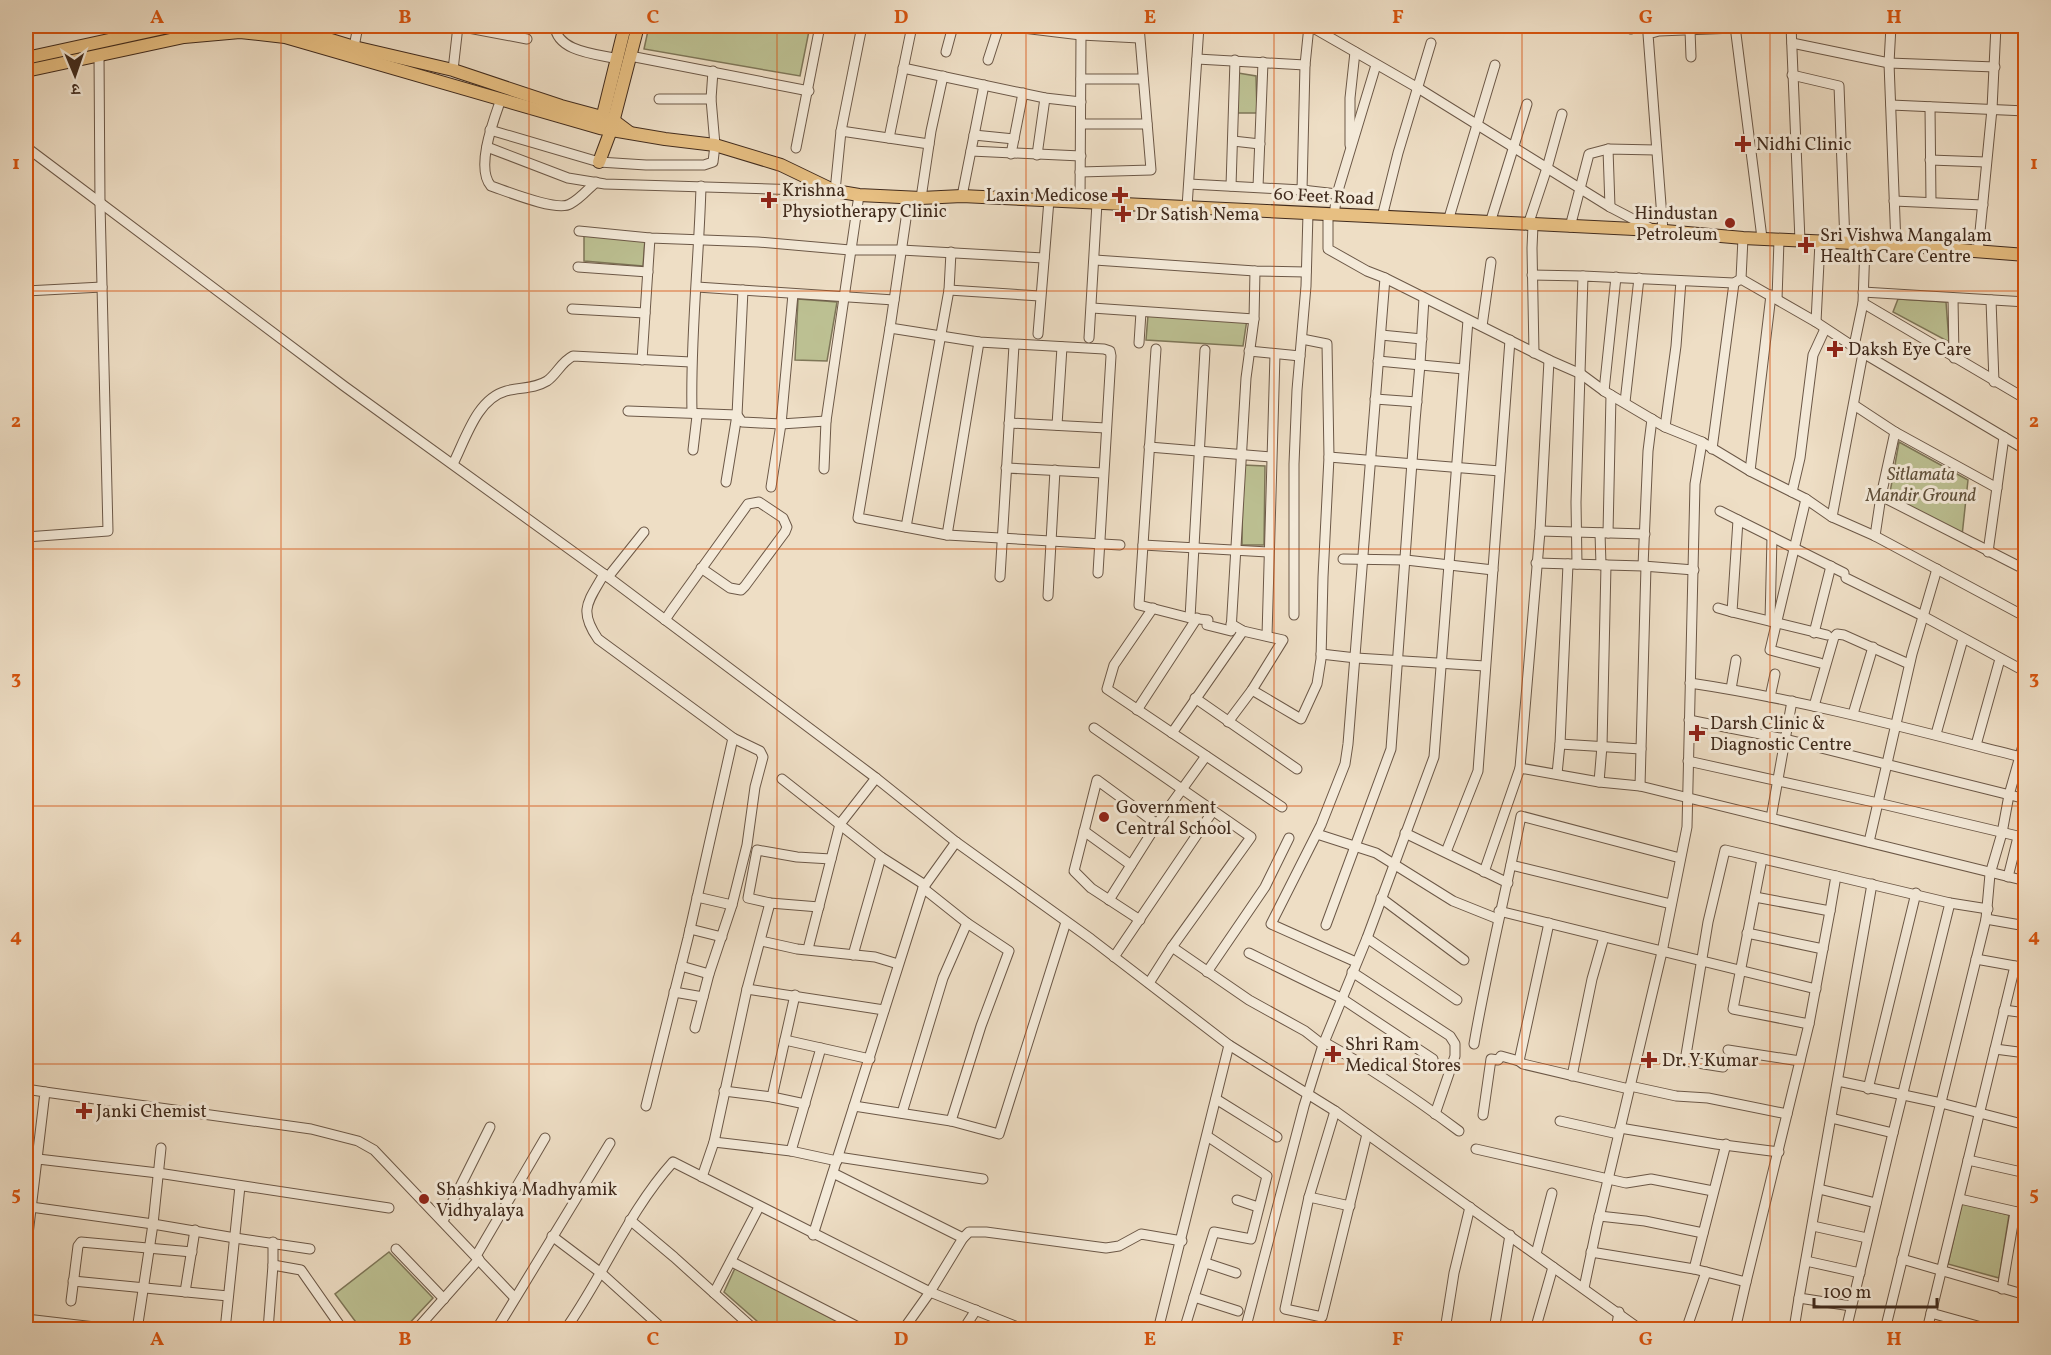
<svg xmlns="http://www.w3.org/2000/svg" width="2051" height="1355" viewBox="0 0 2051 1355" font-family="Vollkorn,'Noto Serif Devanagari',serif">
  <rect width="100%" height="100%" fill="#eedec5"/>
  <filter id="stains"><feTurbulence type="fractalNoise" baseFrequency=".00333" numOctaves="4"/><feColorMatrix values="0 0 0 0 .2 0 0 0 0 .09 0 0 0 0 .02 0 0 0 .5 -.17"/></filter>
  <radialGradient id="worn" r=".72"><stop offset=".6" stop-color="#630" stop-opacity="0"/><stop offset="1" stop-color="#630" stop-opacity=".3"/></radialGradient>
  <g fill="#bcc092" stroke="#7e7658" stroke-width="1.5">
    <polygon points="649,26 810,26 800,76 644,49"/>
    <polygon points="1238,73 1256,76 1257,113 1237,113"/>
    <polygon points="584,236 645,239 643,266 584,261"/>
    <polygon points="798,299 837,302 827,361 795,360"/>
    <polygon points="1898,299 1946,302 1949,342 1893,312"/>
    <polygon points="1148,315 1247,319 1243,346 1146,340"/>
    <polygon points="1899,442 1968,480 1962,536 1889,498"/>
    <polygon points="1243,465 1265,466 1264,545 1242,545"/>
    <polygon points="1962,1203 2009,1215 1999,1278 1948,1264"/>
    <polygon points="389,1252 433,1298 404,1329 361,1329 335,1294"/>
    <polygon points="736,1266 842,1320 835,1329 766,1329 724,1292"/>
  </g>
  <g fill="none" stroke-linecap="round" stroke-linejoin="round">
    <g stroke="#6c5847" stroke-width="11">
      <g id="minor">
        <polyline points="458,26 527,39"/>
        <path d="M555 26C557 52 597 54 618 59"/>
        <polyline points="1005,26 1081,35 1139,38"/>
        <polyline points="1310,26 1418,88 1610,207 1652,229"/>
        <polyline points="1630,26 1631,29"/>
        <polyline points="1735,26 1762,238"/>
        <polyline points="1791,26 1800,241"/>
        <polyline points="1891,26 1889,63 1896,245"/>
        <polyline points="1690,30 1691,57"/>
        <polyline points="1792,43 1889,63 1995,67"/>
        <polyline points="354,47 358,26"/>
        <polyline points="946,52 953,26"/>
        <polyline points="630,56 809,91"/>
        <polyline points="1197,59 1305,65"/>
        <polyline points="988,60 999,26"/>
        <polyline points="903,68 1045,98 1081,102"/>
        <polyline points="453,70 458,26"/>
        <polyline points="1792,75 1839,86 1845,243"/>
        <polyline points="1081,79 1143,79"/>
        <path d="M501 99C494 119 475 168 491 186 506 191 557 212 570 204 580 199 588 189 596 182"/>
        <polyline points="659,99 711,99"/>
        <polyline points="1891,105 2026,111"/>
        <polyline points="1930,107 1931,202"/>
        <polyline points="1081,124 1147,124"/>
        <polyline points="490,130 599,162 646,165 704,165 713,162 715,145 711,99 713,71"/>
        <polyline points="841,131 929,144"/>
        <polyline points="974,135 1014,139"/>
        <polyline points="889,138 912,26"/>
        <polyline points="1233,141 1260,144"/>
        <polyline points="1350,145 1350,98 1355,52"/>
        <polyline points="26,147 344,386 608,577 876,778 956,842 1091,939 1229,1045 1335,1111 1641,1330"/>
        <polyline points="487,147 568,178 605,184 835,191 841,131 862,26"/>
        <polyline points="796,148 820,26"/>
        <polyline points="1608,149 1610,207"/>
        <polyline points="971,151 1081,156"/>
        <polyline points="1011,154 1023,93"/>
        <polyline points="1037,155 1045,98"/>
        <polyline points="1930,160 1986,162"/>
        <polyline points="1080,172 1151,170 1139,26"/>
        <polyline points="1189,184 1302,190 1337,194"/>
        <polyline points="1231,186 1235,60"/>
        <polyline points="1258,187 1263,62"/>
        <polyline points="1302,190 1305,65 1309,26"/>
        <polyline points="962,196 984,85"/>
        <polyline points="909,198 890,328 858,518 947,535 1120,545"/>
        <polyline points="921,198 931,131 943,76"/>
        <polyline points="1894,201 1983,205"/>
        <polyline points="1080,202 1081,35"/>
        <polyline points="1187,207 1199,26"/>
        <polyline points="1328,214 1328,249 1367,271 1385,278 1549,360 1581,374 1604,391 1665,427 1702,442 1750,471 1806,499 1832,517 1875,536 2026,617"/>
        <polyline points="1334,215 1337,194 1376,65"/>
        <polyline points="1382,217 1398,153 1431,43"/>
        <polyline points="1448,221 1495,65"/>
        <polyline points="1490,223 1527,104"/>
        <polyline points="1528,225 1547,168 1562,114"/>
        <polyline points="1533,225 1532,248 1534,353"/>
        <polyline points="1570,227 1589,154 1608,149 1656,150"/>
        <polyline points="579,231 650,238 758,242 850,250 901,250 1044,258"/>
        <polyline points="1663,231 1648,34 1659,31 1735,28"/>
        <polyline points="1978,252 1992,109 1996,26"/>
        <polyline points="1095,260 1255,271 1306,272"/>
        <polyline points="578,267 648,272"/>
        <polyline points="1532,275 1583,276"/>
        <polyline points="1741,279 1816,322 1863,353 2026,450"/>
        <polyline points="1741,279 1743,238"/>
        <polyline points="697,287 894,300"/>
        <polyline points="949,290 1040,296"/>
        <polyline points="26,291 102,287"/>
        <polyline points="1863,292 2026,302"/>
        <polyline points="1953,298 1954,358"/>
        <polyline points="1777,299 1779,240"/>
        <polyline points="1991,300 1994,382"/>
        <polyline points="1863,303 2026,399"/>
        <polyline points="1092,308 1254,319"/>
        <polyline points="572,309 645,313"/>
        <polyline points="1816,322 1820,242"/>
        <polyline points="1482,326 1491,262"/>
        <polyline points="890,328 979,342 1104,349 1110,351 1111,356 1098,573"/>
        <polyline points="1038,334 1049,200"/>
        <polyline points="1381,335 1422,339"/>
        <polyline points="1089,338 1097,203"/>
        <polyline points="1139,343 1141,312"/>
        <polyline points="1854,346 1863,303 1865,244"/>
        <polyline points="1156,349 1139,605 1190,618 1208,620 1207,625 1231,631 1246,378 1254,319 1255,271"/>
        <polyline points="1249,351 1300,356"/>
        <polyline points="642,360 650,238"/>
        <polyline points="1378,361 1464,369"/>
        <polyline points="1604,391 1616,277"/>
        <polyline points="1375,399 1417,402"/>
        <polyline points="1625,402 1639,278"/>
        <polyline points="1854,405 1895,432 1997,488"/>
        <polyline points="628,411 737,415 742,422 781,424 826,421"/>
        <polyline points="1009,423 1106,428"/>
        <polyline points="1057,425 1062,347"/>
        <polyline points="1665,427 1676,346 1681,281"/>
        <polyline points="1149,447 1271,457"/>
        <polyline points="1712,449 1734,283"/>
        <path d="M693 450 697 416 692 412C690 337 699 262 701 186"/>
        <polyline points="1329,457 1500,471"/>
        <path d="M453 464C466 438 477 399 506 391 520 387 534 389 547 381 557 374 561 362 573 356L691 362"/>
        <polyline points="1006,468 1103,473"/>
        <polyline points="824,469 826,421 859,195"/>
        <polyline points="1750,471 1771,295"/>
        <polyline points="726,482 737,415 743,290"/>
        <polyline points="771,487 781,424 793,294"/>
        <polyline points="1792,492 1800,458 1813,355 1825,329"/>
        <polyline points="1881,496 2026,570"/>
        <polyline points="1806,499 1770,650 1820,663"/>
        <polyline points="1720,511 1738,520"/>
        <polyline points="1832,517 1863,353"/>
        <polyline points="906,527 949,290 951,252"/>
        <polyline points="1540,531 1645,534"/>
        <polyline points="1600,533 1601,565"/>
        <polyline points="1608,533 1611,395"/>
        <polyline points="947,535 979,342"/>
        <polyline points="1875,536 1881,496 1895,432"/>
        <polyline points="26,537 108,531 100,204 99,55"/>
        <polyline points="1143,545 1268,552"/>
        <polyline points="1988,552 2004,437"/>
        <polyline points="1343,559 1406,560 1493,570"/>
        <polyline points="1536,563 1643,566 1694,570"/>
        <polyline points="1577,564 1576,502 1583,276 1734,283 1741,279"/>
        <polyline points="1643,566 1648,451 1652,419"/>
        <path d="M604 574C588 602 578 610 598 639L733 738 688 938 646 1106"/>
        <polyline points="608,577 644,532"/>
        <polyline points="1000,577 1014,345"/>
        <polyline points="1846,578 1923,616 2026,672"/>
        <polyline points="1048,596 1055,470"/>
        <polyline points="1153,608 1114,665 1107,689 1282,807"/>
        <polyline points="1718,608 1732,612"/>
        <polyline points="1294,615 1294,464 1297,390 1306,286 1308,213"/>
        <polyline points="1190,618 1205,350"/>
        <polyline points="665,620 671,611 748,504 759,502 783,518 787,527 785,532 745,586 741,590 730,588 701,568"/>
        <polyline points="1770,621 1772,537"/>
        <polyline points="1814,633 1831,566"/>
        <polyline points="1827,635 1732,612 1738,520 1844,573"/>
        <polyline points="1267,636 1275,354"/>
        <polyline points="1321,654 1356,658 1485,666"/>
        <path d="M1690 683C1804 700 1914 730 2025 758"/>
        <polyline points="1731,689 1736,660"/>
        <polyline points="1252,690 1301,719 1317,684 1321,659 1323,577 1329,457 1327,344 1302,339"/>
        <polyline points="1770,697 1775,674"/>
        <polyline points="1195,698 1297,769"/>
        <polyline points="1814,706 1834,637 1837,634 1844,635 1909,664"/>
        <polyline points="1137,710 1197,618"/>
        <polyline points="1853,714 1873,647"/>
        <polyline points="1689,720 1785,739 2026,799"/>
        <polyline points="1228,722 1252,690 1283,640 1243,631 1231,624"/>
        <polyline points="1094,728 1251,837 1172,947 1149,983"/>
        <polyline points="1172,733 1243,631"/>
        <polyline points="1936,734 1963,639"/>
        <polyline points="1560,744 1641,749"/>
        <polyline points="1976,745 2000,659"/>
        <polyline points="1688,761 1878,803 2026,838"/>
        <polyline points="1520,768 1599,782 1640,786 2026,881"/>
        <polyline points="1557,774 1560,744 1568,564"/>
        <polyline points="782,779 881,857 925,885"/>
        <polyline points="1599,782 1602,746 1606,565"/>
        <polyline points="1640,786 1646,566"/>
        <polyline points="1771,818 1792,701"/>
        <polyline points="1084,831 1131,865"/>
        <polyline points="1405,833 1508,883"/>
        <polyline points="1317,834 1376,853 1453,901 1498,919"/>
        <polyline points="1869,842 1912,654 1937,569"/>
        <polyline points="1446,852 1478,771 1510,340"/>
        <polyline points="1762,859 1733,1009 1809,1024"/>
        <polyline points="1511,865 1671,904"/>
        <polyline points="1484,872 1520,768 1540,531 1549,360"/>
        <polyline points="1836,876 1950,903 1988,909"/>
        <polyline points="2008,877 2018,837"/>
        <polyline points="923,888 967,923 1009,951 981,1026 951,1121"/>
        <polyline points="697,897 732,905"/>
        <polyline points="1381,898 1464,960"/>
        <polyline points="1109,900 1157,824 1206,756"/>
        <polyline points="819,907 770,903 748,898 757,850 797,857 831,859"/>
        <polyline points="1499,911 1816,989"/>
        <polyline points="1986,919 2026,926"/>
        <polyline points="1140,920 1091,888 1074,871 1097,780 1157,824"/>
        <polyline points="1326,925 1391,749 1415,421 1420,364 1424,298"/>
        <polyline points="690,929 722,937"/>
        <polyline points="1747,933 1823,949"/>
        <polyline points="1367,938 1457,1000"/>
        <polyline points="761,941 797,949 875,957 898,964"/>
        <polyline points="1172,947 1249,1000 1305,1031 1323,1045"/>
        <polyline points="808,949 840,824 876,778"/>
        <polyline points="1249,953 1341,998 1433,1059"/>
        <polyline points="853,955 881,857"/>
        <polyline points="1114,957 1213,811"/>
        <polyline points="1976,959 2026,968"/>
        <polyline points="1356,962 1271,924 1321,825 1345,764 1348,744 1385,278"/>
        <polyline points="681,966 709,974"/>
        <polyline points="1207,972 1265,887 1289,838"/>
        <polyline points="1352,972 1450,1036 1455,1044 1455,1056 1435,1114"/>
        <polyline points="747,989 884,1010"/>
        <polyline points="674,992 703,997"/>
        <polyline points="2004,1010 2026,1013"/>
        <polyline points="695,1028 709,974 732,905 747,845 755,787 763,757 760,751 733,738"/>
        <polyline points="785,1040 870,1059"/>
        <path d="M1324 1042C1371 1068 1416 1099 1459 1131"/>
        <path d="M1474 1044C1487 967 1506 892 1521 816L1680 858"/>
        <polyline points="1995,1049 2026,1053"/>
        <polyline points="1728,1050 1800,1061"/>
        <polyline points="1519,1061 1549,923"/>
        <polyline points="1723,1067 1685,1061 1708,922 1725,850 1836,876 1830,911"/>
        <polyline points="1572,1076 1592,979 1604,937"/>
        <polyline points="1838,1081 1941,1103 2026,1125"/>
        <polyline points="1630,1086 1676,1096 1708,1098 1787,1114"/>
        <polyline points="26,1089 45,1092 26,1251"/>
        <polyline points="1868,1089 1916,893"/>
        <polyline points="724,1091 772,1097 805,1104"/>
        <polyline points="45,1092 311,1129 358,1141 374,1150 515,1298"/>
        <polyline points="772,1097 795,995"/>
        <polyline points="1216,1099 1277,1137"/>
        <polyline points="854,1106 951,1121 999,1134 1066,922"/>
        <polyline points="1335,1111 1309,1197 1285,1309 1322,1317 1367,1134"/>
        <polyline points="902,1113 943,978 967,923"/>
        <polyline points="1483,1115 1491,1059 1498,1060 1501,1056 1519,1061 1523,1064 1629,1089"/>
        <polyline points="1831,1118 1893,1133 1846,1330"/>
        <polyline points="1560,1121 1618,1134"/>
        <polyline points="1620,1128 1716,1144 1779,1152"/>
        <polyline points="1893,1133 1950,903"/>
        <polyline points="714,1142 791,1151 837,1161"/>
        <polyline points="1476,1149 1626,1183 1651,1179 1713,1191"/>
        <polyline points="791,1151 821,1048"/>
        <polyline points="838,1157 983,1179"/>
        <polyline points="38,1159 158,1173 389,1208"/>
        <polyline points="1968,1160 2026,1173"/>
        <polyline points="833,1173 963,1238"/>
        <polyline points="702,1177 714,1142 747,989 770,903"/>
        <polyline points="1819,1189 1876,1203"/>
        <polyline points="1309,1197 1350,1206"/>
        <polyline points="1960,1199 2026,1214"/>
        <polyline points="1237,1200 1258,1207"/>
        <polyline points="31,1207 153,1224 235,1238 310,1249"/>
        <polyline points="1599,1216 1645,1221 1703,1233"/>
        <polyline points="630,1220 674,1257 755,1330"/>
        <polyline points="443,1221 490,1127"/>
        <polyline points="1813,1226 1867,1238"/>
        <polyline points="813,1235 923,888 956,842"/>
        <polyline points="552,1236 601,1273 664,1330"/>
        <polyline points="396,1249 444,1299"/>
        <polyline points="1591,1252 1694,1269 1746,1282 1809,1024 1830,911 1755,897"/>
        <polyline points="1536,1254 1552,1193"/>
        <polyline points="476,1256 545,1138"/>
        <polyline points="1902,1259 2026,1295"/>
        <polyline points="1806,1261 1860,1273"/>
        <polyline points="732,1262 864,1330"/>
        <polyline points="1206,1263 1236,1273"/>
        <polyline points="273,1265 301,1270 343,1330"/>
        <polyline points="1694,1269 1726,1144"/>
        <polyline points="73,1281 228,1296"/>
        <polyline points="1584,1288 1597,1226 1662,952 1687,827 1695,484 1702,442"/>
        <polyline points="2002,1289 2015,1212"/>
        <polyline points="185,1292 195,1230"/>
        <polyline points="714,1293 759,1207"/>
        <polyline points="1194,1297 1238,1311"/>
        <polyline points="1799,1298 1851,1306"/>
        <polyline points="71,1301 78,1246 81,1242 192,1252"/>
        <polyline points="1931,1313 1992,1330"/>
        <polyline points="26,1319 112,1329"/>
        <polyline points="137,1330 153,1224 161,1148"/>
        <polyline points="225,1330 240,1186"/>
        <polyline points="268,1330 273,1265 273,1242"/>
        <polyline points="416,1330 479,1259"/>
        <polyline points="496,1330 610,1143"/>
        <path d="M565 1330C604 1275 628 1212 673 1162L930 1292 1025 1330"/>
        <polyline points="903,1330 930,1292 963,1238 969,1232 986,1232 1106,1248 1119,1246 1141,1234 1182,1241"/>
        <polyline points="963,1330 976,1310"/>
        <polyline points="1158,1330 1229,1045"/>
        <polyline points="1184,1330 1214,1232 1251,1239 1267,1176 1207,1136"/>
        <polyline points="1245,1330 1304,1106 1323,1045 1367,938 1434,757 1468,320"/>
        <polyline points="1445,1330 1454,1273 1470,1207"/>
        <polyline points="1494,1330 1510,1235"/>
        <polyline points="1535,1330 1553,1267"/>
        <polyline points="1616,1330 1619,1312"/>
        <polyline points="1686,1330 1706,1272"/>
        <polyline points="1735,1330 1746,1282"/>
        <polyline points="1796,1330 1794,1329 1799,1298 1872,884"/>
        <polyline points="1885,1330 1986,919 1990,874 2002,833 2009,795 2026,735"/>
        <polyline points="1927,1330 2015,966"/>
      </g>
    </g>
    <g stroke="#412b1d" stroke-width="14">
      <g id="major">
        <polyline points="285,26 354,47 453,70 561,106 613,120 629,132"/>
        <polyline points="26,58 173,26"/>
        <polyline points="26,71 184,37 240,32 285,37 600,128 665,139 715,145 781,165 835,191 859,195 921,198 962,196 1654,230 1743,238 1896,245 2026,255"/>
        <polyline points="601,123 625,26"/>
        <polyline points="599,162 611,130 638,26"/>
      </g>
    </g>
    <use href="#minor" stroke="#f4ead9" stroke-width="9"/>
    <use href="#major" stroke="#e7bf82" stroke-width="12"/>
  </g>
  <path fill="none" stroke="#d7540e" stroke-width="1.5" stroke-opacity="0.55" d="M281 26V1330M529 26V1330M777 26V1330M1026 26V1330M1274 26V1330M1522 26V1330M1770 26V1330M26 291H2026M26 549H2026M26 806H2026M26 1064H2026"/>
  <g fill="#8f2418" stroke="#f4ead9" stroke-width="2">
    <path d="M1740 135h6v6h6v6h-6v6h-6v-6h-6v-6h6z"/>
    <path d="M1117 186h6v6h6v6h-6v6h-6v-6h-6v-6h6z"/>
    <path d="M766 191h6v6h6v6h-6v6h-6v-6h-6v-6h6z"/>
    <path d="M1120 205h6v6h6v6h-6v6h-6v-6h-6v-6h6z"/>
    <circle cx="1730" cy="223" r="6"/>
    <path d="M1803 236h6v6h6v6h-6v6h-6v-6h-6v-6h6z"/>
    <path d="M1832 340h6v6h6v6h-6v6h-6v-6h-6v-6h6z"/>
    <path d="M1694 724h6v6h6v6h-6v6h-6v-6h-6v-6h6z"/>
    <circle cx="1104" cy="817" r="6"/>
    <path d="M1330 1045h6v6h6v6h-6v6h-6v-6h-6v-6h6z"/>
    <path d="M1646 1051h6v6h6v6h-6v6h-6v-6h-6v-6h6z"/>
    <path d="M81 1102h6v6h6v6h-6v6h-6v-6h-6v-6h6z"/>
    <circle cx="424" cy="1199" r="6"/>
  </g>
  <g text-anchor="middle" stroke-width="6" stroke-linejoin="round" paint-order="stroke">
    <g font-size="18" fill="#412b1d" stroke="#f4ead9" text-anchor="start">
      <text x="1756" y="150">Nidhi Clinic</text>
      <text x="782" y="196">Krishna<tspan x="782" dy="21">Physiotherapy Clinic</tspan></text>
      <text x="1108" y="201" text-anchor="end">Laxin Medicose</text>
      <text x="1718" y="219" text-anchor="end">Hindustan<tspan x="1718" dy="21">Petroleum</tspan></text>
      <text x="1136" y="220">Dr Satish Nema</text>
      <text x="1820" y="241">Sri Vishwa Mangalam<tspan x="1820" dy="21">Health Care Centre</tspan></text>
      <text x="1848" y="355">Daksh Eye Care</text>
      <text x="1710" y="729">Darsh Clinic &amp;<tspan x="1710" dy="21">Diagnostic Centre</tspan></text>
      <text x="1116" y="813">Government<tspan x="1116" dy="21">Central School</tspan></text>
      <text x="1345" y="1050">Shri Ram<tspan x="1345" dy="21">Medical Stores</tspan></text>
      <text x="1662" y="1066">Dr. Y Kumar</text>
      <text x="96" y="1117">Janki Chemist</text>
      <text x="436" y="1195">Shashkiya Madhyamik<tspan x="436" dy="21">Vidhyalaya</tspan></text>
    </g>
    <g font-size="18" fill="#412b1d" stroke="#f4ead9">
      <text transform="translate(1324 196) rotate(3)" y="6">60 Feet Road</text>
    </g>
    <g font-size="18" font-style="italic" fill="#60503a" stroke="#f4ead9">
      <text x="1921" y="480">Sitlamata<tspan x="1921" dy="21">Mandir Ground</tspan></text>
    </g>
  </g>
  <rect width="2051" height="1355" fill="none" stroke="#eedec5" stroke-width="66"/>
  <g transform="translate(75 75) rotate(178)" stroke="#f4ead9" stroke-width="4.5" paint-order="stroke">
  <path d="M0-4.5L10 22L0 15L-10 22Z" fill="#412b1d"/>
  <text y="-9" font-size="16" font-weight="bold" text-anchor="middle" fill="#412b1d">उ</text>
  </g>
  <path d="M1814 1298v9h123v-9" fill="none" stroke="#412b1d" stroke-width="3"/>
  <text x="1823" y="1298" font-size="18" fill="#412b1d" stroke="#f4ead9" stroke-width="4.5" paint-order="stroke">100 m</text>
  <rect x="33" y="33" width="1985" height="1289" fill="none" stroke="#d7540e" stroke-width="2"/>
  <g font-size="20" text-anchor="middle" font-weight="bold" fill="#d7540e">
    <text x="157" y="23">A</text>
    <text x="405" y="23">B</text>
    <text x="653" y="23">C</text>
    <text x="901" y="23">D</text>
    <text x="1150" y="23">E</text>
    <text x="1398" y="23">F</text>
    <text x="1646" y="23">G</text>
    <text x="1894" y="23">H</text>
    <text x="16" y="169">1</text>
    <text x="2034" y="169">1</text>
    <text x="16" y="427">2</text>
    <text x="2034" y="427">2</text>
    <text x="16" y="684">3</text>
    <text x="2034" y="684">3</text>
    <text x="16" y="942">4</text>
    <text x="2034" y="942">4</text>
    <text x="16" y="1200">5</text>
    <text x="2034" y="1200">5</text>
    <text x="157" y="1345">A</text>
    <text x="405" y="1345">B</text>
    <text x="653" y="1345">C</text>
    <text x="901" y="1345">D</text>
    <text x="1150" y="1345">E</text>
    <text x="1398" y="1345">F</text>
    <text x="1646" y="1345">G</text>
    <text x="1894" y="1345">H</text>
  </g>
  <rect width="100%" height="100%" filter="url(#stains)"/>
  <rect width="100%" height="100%" fill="url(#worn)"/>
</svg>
